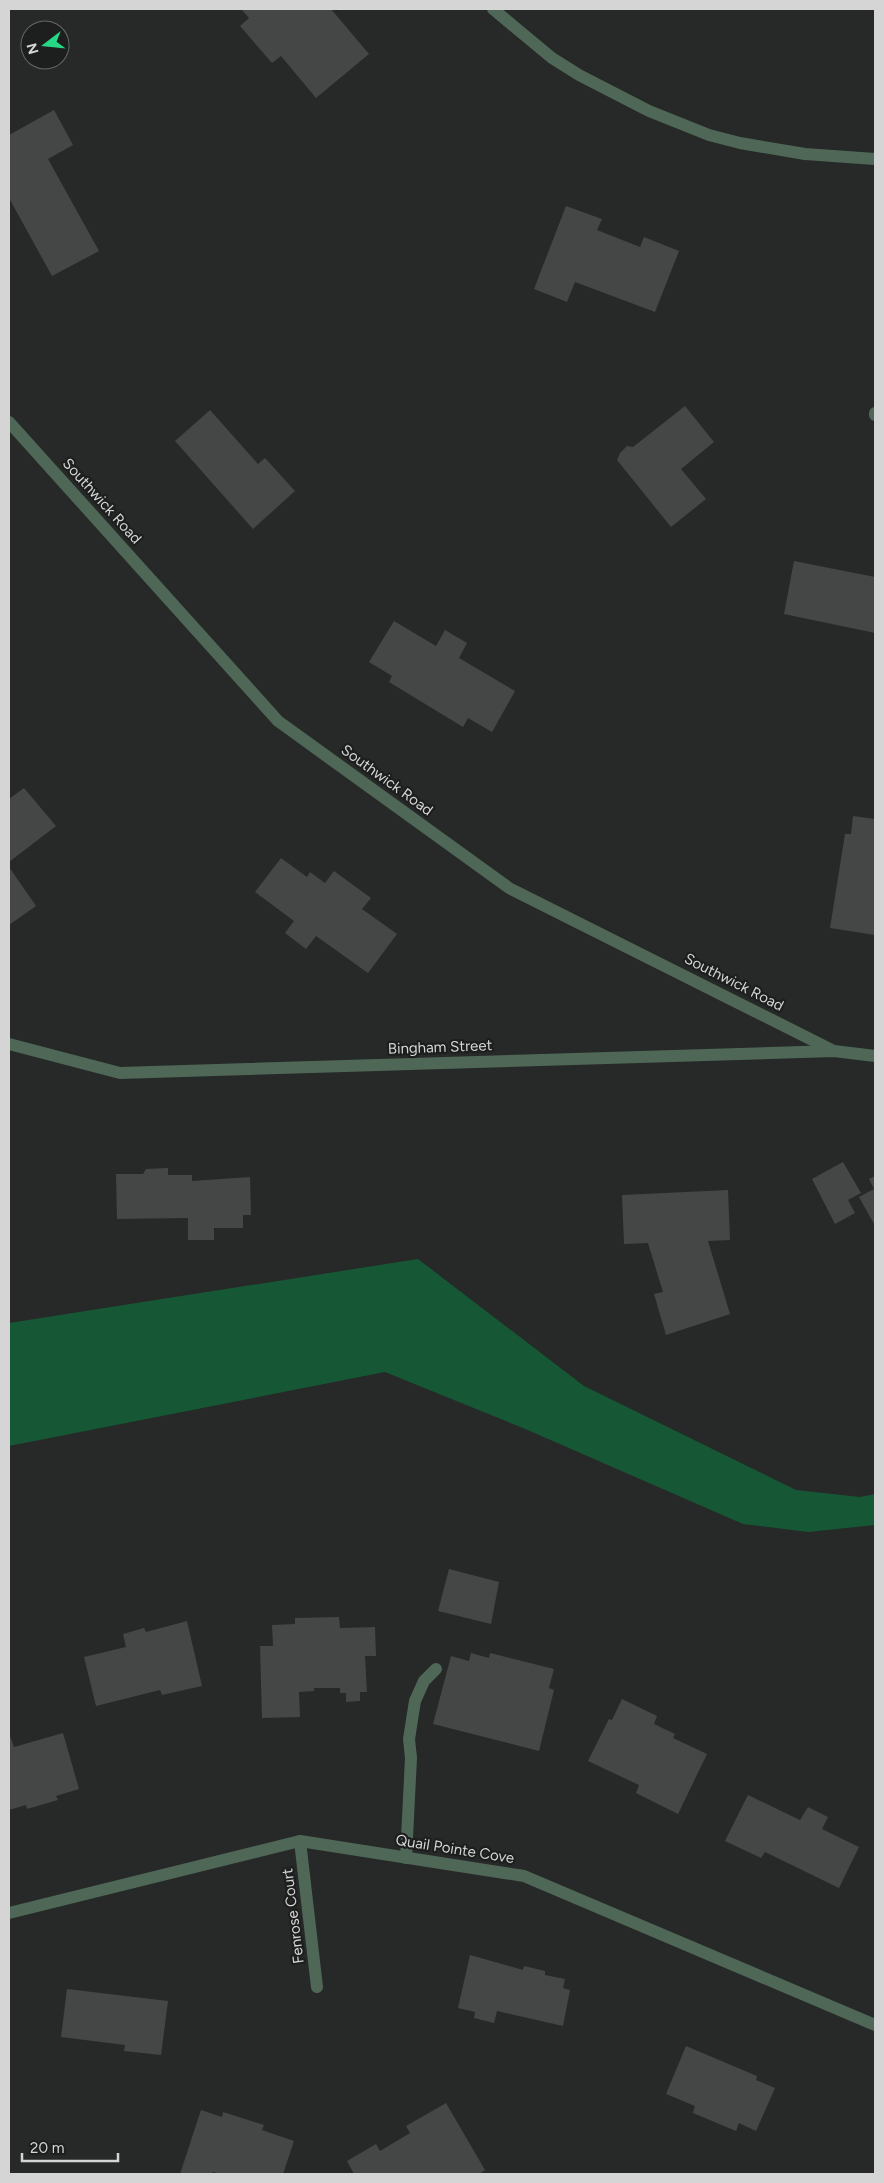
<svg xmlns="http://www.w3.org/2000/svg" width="884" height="2183" viewBox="0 0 884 2183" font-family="Figtree,sans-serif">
  <rect width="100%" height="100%" fill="#262927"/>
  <polygon fill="#165736" points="418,1259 584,1386 796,1490 860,1497 875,1494 875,1525 808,1532 743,1524 523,1428 385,1372 9,1446 9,1323"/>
  <g fill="#444745">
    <polygon points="241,9 331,9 369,54 316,98 281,56 272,63 240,26 249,18"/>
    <polygon points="54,110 73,145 48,159 99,251 52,276 9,198 9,135"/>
    <polygon points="566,206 602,219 597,230 640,247 644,237 679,251 655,312 575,282 567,302 534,289"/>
    <polygon points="685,406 714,442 681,469 706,499 671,527 617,460 620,453 627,446 633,447"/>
    <polygon points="210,410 258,464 265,458 295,491 253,529 175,441"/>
    <polygon points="794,561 875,577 875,633 784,614"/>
    <polygon points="394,621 436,646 445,630 467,643 459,658 515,691 492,732 468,718 463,727 389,682 392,676 369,662"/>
    <polygon points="24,788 56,826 9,862 9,799"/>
    <polygon points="853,816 875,819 875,935 830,928 845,834 851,834"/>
    <polygon points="281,858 307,877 310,872 325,883 334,871 371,898 362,909 397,934 368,973 316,936 306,949 285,933 294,921 255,892"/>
    <polygon points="9,867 36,906 9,925"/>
    <polygon points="843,1162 861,1193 848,1200 855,1213 835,1224 812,1179"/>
    <polygon points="168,1168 168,1175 192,1175 192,1181 250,1177 251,1215 243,1215 243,1228 214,1228 214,1240 188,1240 188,1218 117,1219 116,1174 143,1174 146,1169"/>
    <polygon points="875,1176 875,1223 874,1224 859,1197 874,1189 869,1179"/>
    <polygon points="728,1190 730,1240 708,1241 730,1314 666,1335 654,1294 663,1292 648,1243 624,1244 622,1195"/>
    <polygon points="449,1569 499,1582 491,1624 438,1611"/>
    <polygon points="339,1617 340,1628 375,1627 376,1656 365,1656 367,1692 360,1692 360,1701 346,1702 346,1693 340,1693 340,1688 314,1688 314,1691 299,1692 300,1717 262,1718 260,1646 273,1646 272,1625 295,1624 295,1618"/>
    <polygon points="187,1621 202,1686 162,1695 160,1690 96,1706 84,1657 126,1647 123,1634 144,1628 146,1632"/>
    <polygon points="471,1653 489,1658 490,1653 554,1669 549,1688 554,1690 539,1751 433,1724 451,1656 469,1661"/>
    <polygon points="622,1699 657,1716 654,1724 675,1734 673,1738 707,1754 678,1814 636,1793 639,1785 588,1761 609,1719 612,1720"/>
    <polygon points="9,1733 14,1747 63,1733 79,1789 56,1796 58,1800 27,1809 26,1805 9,1810"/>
    <polygon points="748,1795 800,1820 808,1807 828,1817 822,1829 859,1847 839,1888 765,1852 761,1858 725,1841"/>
    <polygon points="470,1955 523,1970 524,1966 545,1971 545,1975 565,1979 563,1988 570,1990 563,2026 497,2011 494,2023 474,2018 475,2012 458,2008"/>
    <polygon points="67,1989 168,2001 161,2055 124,2051 125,2045 61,2037"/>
    <polygon points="686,2046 757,2076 756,2080 775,2088 756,2131 739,2123 736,2131 693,2113 695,2106 666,2094"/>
    <polygon points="446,2103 485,2170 479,2174 354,2174 347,2161 376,2144 380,2151 410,2133 406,2126"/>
    <polygon points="201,2110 222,2117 223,2112 264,2125 262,2130 294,2141 283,2174 220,2174 213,2172 212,2174 180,2174"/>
  </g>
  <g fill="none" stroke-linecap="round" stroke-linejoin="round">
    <g stroke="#4f6757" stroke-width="12">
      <polyline points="493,9 552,58 579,75 649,111 709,135 740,143 805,154 875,159"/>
      <polyline points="875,415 875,413"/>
      <polyline points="9,422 278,721 509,888 834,1051"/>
      <polyline points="9,1044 120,1073 834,1051 875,1056"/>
      <polyline points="300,1841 317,1987"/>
      <polyline points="406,1858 411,1758 409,1739 415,1701 424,1681 436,1669"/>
      <polyline points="9,1913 300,1841 524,1876 875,2025"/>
    </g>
  </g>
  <g text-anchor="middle" stroke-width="4.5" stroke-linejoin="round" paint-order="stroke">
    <g font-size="15" fill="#d4d5d4" stroke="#1d1f1e">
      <text transform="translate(102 501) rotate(48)" y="5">Southwick Road</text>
      <text transform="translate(387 780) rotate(36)" y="5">Southwick Road</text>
      <text transform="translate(734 982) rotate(27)" y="5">Southwick Road</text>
      <text transform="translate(440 1047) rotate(-2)" y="5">Bingham Street</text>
      <text transform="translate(455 1849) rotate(9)" y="5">Quail Pointe Cove</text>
      <text transform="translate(293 1916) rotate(-97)" y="5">Fenrose Court</text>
    </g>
  </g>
  <rect width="884" height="2183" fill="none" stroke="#d4d5d4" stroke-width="20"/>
  <g transform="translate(45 45) rotate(254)"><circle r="24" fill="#1d1f1e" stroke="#666867"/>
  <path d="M0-4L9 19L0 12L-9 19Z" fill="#25d886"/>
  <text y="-8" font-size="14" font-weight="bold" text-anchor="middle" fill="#d4d5d4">N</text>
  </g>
  <path d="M22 2153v8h96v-8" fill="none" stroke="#d4d5d4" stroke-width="2.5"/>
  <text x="30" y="2153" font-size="15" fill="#d4d5d4" stroke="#1d1f1e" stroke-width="4" paint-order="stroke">20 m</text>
</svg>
